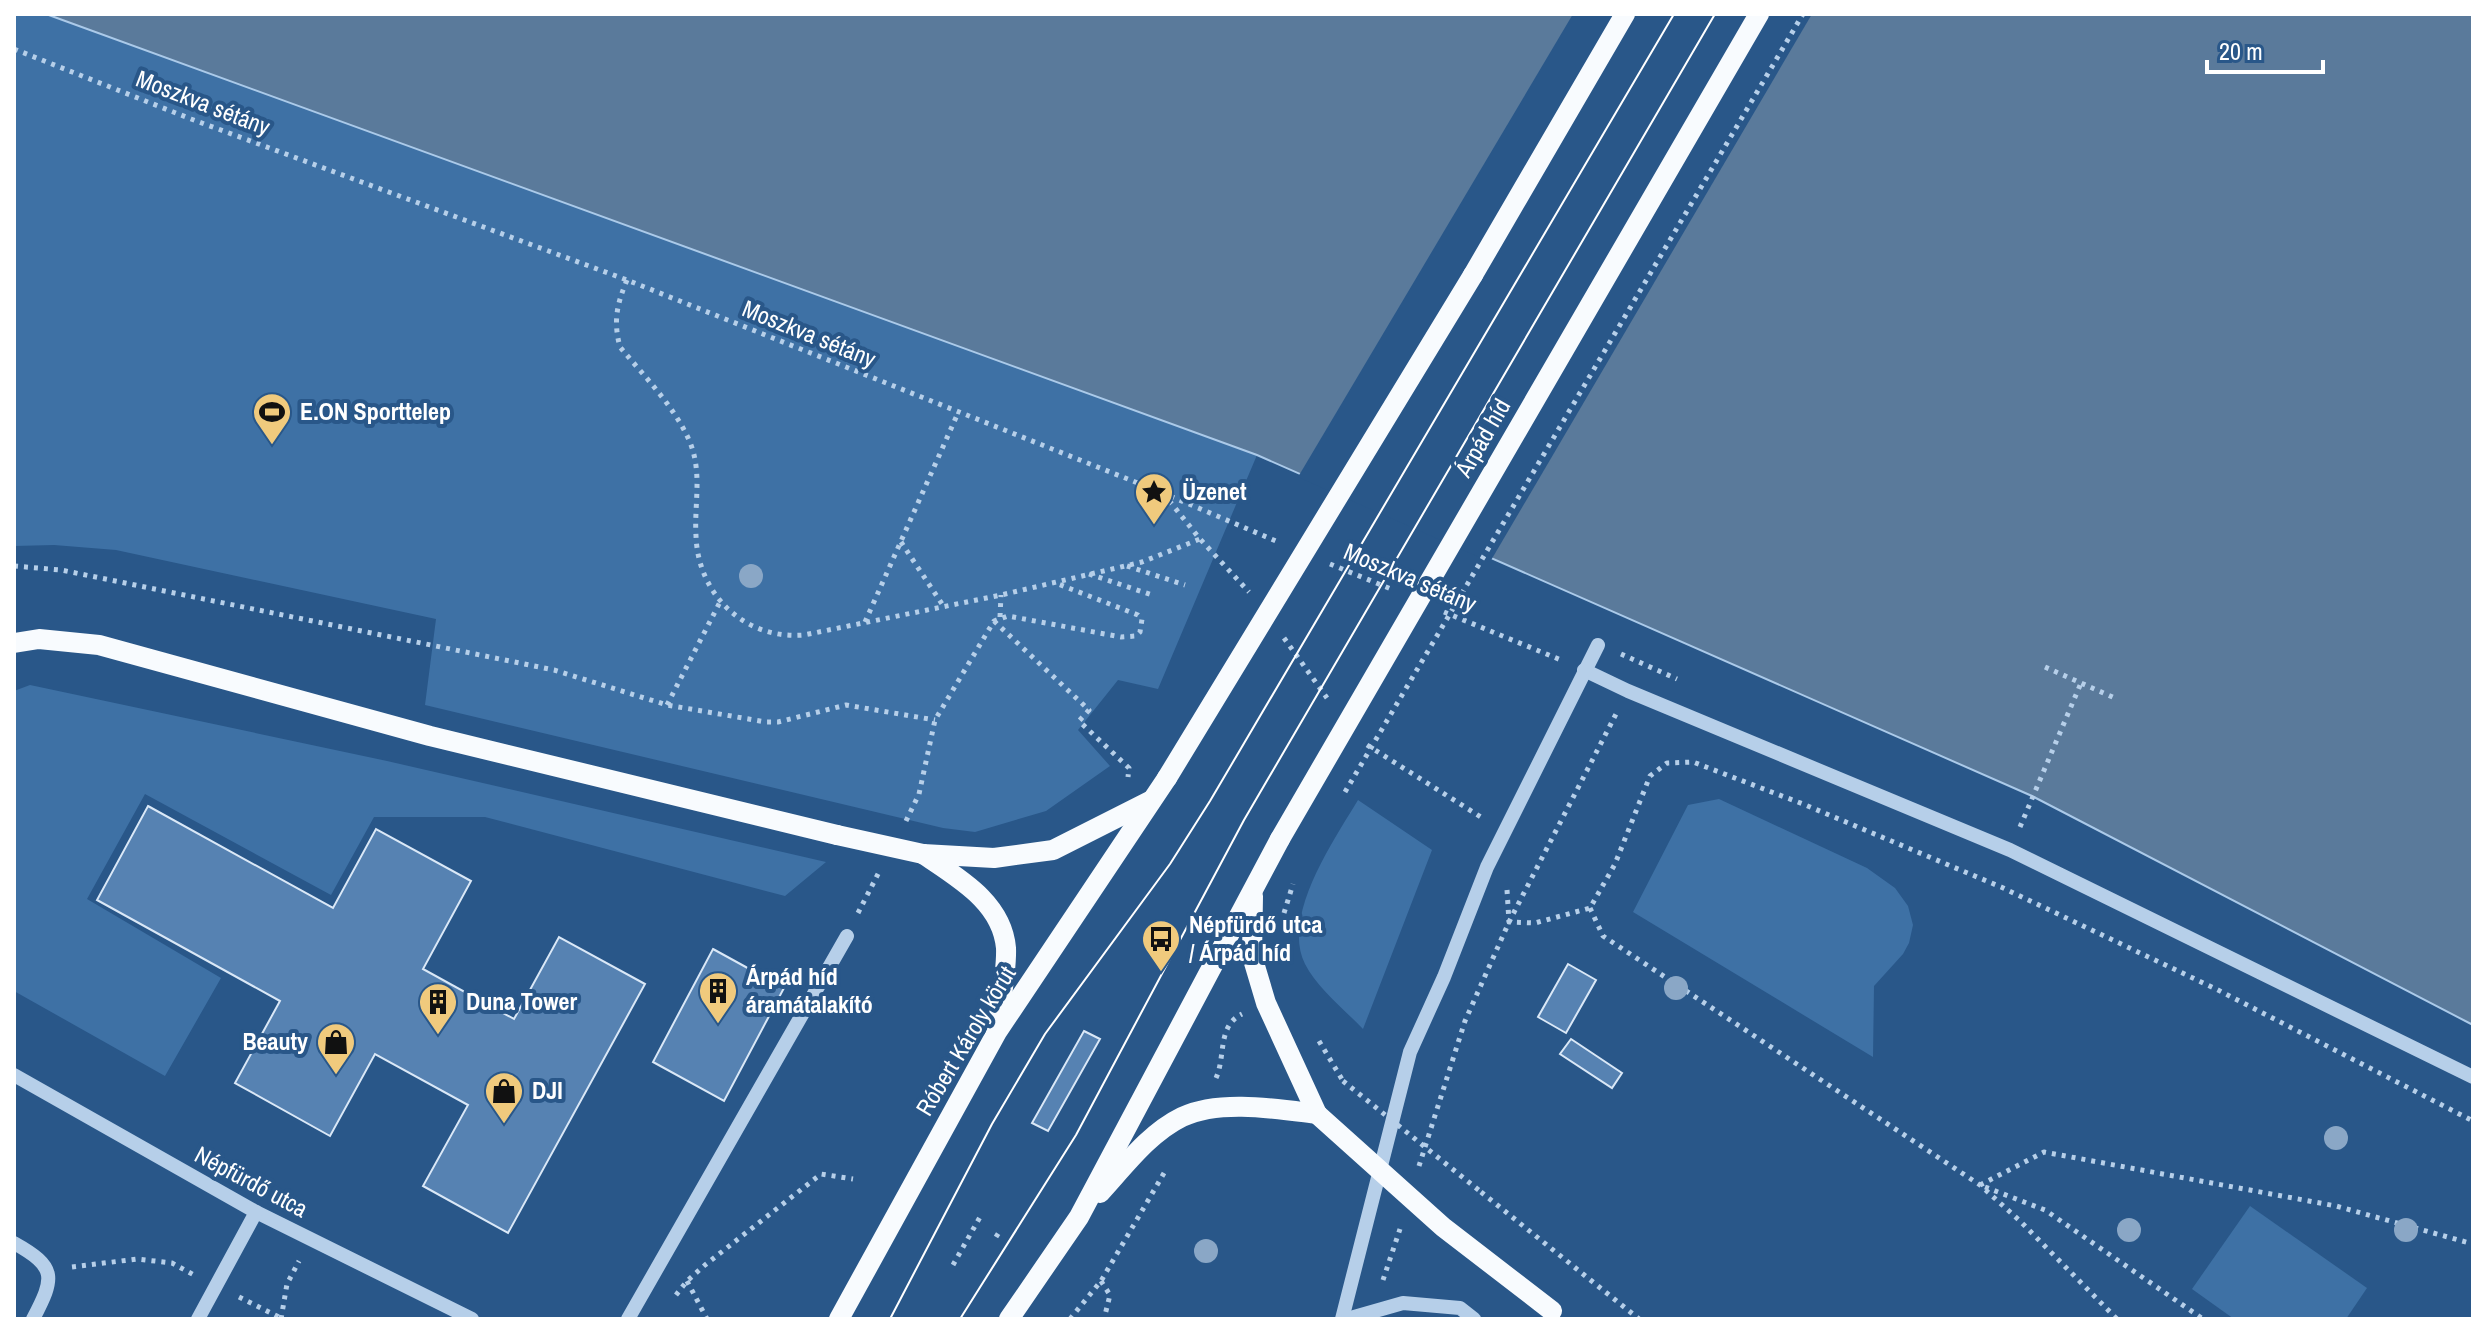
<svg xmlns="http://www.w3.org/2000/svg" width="2487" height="1333" viewBox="0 0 2487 1333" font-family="'Archivo Narrow',sans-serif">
  <rect width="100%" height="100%" fill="#295789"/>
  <g fill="#3e71a5">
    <polygon points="14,14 46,14 1257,455 1158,689 1118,680 1078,730 1110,766 1046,811 975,832 943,828 425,705 436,619 116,550 54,545 14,546"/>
    <polygon points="30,685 387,761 826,862 785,896 485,817 374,817 331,895 145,794 87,899 221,978 165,1076 14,991 14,691"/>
    <polygon points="1719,799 1867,868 1895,888 1908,906 1913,925 1909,943 1903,954 1874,986 1873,1057 1633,912 1688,805"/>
    <path d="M1358 800 1432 850 1363 1029C1344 1009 1317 988 1305 964 1281 916 1334 840 1358 800Z"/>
    <polygon points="2250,1206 2367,1288 2346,1319 2234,1319 2192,1289"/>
  </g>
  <polygon fill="#5a7a9b" stroke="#abcae9" stroke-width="2" points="46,14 2473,14 2473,1025 2032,796 1257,455"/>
  <polygon fill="#295789" points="1573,14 1812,14 1490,562 1298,477"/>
  <g fill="#5682b2" stroke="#dae8f7" stroke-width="2">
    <polygon points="148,806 333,908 376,829 471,881 423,969 514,1019 559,937 645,984 508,1233 423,1186 468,1105 375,1054 330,1136 235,1083 280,1001 97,900"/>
    <polygon points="713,949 784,988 724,1101 653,1062"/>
    <polygon points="1568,964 1596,980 1566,1033 1538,1017"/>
    <polygon points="1084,1031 1100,1039 1048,1131 1032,1123"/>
    <polygon points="1571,1039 1622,1073 1612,1088 1560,1054"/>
  </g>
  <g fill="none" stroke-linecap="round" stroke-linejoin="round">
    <g stroke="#b6cfe9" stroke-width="5" stroke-dasharray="4 6" stroke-linecap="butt">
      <polyline points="14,49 191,119 627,280 1163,493 1276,541"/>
      <path d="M627 280C617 304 613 321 620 347 644 376 674 406 689 440 703 472 694 503 696 536 698 595 745 640 804 635L1001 595 1142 562 1200 539"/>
      <polyline points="1163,493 1200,539 1249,592"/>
      <polyline points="901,542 944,607"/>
      <polyline points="1330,564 1391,589"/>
      <polyline points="14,566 61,570 554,670 667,705 766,722 778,722 846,705 935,720"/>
      <polyline points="1127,566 1185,585"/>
      <polyline points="1089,574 1152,595"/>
      <polyline points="1444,612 1561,660"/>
      <polyline points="1000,617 1001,595"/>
      <polyline points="994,621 1089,710 1079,721 1129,768 1128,777"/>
      <polyline points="865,622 958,413"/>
      <polyline points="1284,638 1327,698"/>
      <polyline points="1621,654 1677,679"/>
      <polyline points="2045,667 2117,699"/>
      <polyline points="667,705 720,602"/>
      <polyline points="1367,745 1484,819"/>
      <polyline points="906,821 919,794 935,720 994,621 1008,616 1121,637 1136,636 1140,632 1142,619 1138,615 1053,582"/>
      <polyline points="2020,827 2081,683"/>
      <polyline points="1507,890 1509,922 1535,923 1590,908 1615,864 1650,776 1667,763 1693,762 1803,804 2001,887 2216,989 2473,1121"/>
      <polyline points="1590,908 1603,936 1980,1185 2020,1221 2117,1319"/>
      <polyline points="858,913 879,872"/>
      <polyline points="1284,913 1293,884"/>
      <polyline points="1319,1041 1343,1081"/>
      <path d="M1216 1078C1226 1056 1217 1026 1242 1014"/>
      <polyline points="1419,1166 1465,1021 1509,922 1616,714"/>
      <polyline points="1980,1185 2044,1152 2336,1206 2473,1244"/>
      <polyline points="1985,1187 2045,1210 2203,1319"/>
      <polyline points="1481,1192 1639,1319"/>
      <polyline points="996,1237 1001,1229"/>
      <polyline points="953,1265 980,1217"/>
      <polyline points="72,1267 137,1259 172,1263 194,1275"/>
      <polyline points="1383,1280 1400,1229"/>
      <polyline points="687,1281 707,1319"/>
      <polyline points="1101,1281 1110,1295 1104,1319"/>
      <polyline points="676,1295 687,1281 705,1265 821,1174 853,1179"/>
      <polyline points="239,1297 283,1319"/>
      <polyline points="281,1319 287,1284 299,1261"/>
      <polyline points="1070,1319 1101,1281 1167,1168"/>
    </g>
    <g stroke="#b6cfe9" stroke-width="14">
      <polyline points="1584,670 1628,691 2010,850 2473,1077"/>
      <polyline points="14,1075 256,1212 472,1319"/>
      <path d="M14 1243C57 1267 55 1277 33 1319"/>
      <polyline points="198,1319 256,1212"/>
      <polyline points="628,1319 847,936"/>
      <polyline points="1342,1319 1410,1052 1444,977 1487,867 1598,645"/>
      <polyline points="1347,1319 1403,1303 1460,1308 1474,1319"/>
    </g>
    <g stroke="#f8fbfe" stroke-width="20">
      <polyline points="1473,275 1625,14"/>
      <polyline points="14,643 39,639 99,645 430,736 837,835"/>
      <polyline points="923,854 994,858 1053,850 1150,801"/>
      <path d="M923 854C958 878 1002 902 1006 948 1007 972 1000 1005 997 1029"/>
      <polyline points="1253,896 1252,956 1266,1003 1317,1114"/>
      <path d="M1100 1193C1124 1167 1149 1133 1182 1117 1220 1099 1277 1109 1317 1114"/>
      <polyline points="839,1319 997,1032 1167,778"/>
      <polyline points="1009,1319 1079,1217 1280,839"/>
    </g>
    <g stroke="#fff" stroke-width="2">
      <polyline points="890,1319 992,1124 1045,1034 1170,864 1210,801 1674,14"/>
      <polyline points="960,1319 1076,1135 1244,820 1715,14"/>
    </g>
    <g stroke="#b6cfe9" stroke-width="5" stroke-dasharray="4 6" stroke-linecap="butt">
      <polyline points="1345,792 1803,14"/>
      <polyline points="1343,1081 1481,1192"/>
    </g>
    <g stroke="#f8fbfe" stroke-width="20">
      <polyline points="1167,778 1473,275"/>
      <polyline points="837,835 923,854"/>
      <polyline points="1280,839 1759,14"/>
      <polyline points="1317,1114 1443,1227 1552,1311"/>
    </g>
  </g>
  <g fill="#8aa7c6">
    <circle cx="751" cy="576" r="12"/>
    <circle cx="1676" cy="988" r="12"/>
    <circle cx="2336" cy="1138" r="12"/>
    <circle cx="2129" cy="1230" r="12"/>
    <circle cx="2406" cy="1230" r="12"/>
    <circle cx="1206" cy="1251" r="12"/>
  </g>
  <defs>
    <g id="stadium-pin" transform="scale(2)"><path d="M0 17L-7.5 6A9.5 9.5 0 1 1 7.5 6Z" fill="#f0ca7d" stroke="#295789"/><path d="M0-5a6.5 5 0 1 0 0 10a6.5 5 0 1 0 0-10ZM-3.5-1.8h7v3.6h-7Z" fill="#111"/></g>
    <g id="sight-pin" transform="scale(2)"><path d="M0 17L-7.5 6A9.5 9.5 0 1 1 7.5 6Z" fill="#f0ca7d" stroke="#295789"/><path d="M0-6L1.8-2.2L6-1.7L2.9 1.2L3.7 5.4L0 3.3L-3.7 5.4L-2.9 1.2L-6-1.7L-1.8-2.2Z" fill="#111"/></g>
    <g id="bus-pin" transform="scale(2)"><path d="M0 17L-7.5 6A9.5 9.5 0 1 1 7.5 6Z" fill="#f0ca7d" stroke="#295789"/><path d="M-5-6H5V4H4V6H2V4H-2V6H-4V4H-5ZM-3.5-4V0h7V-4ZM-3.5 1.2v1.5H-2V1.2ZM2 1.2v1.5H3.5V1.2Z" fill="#111"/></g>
    <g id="building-pin" transform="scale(2)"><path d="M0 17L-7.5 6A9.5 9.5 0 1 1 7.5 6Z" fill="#f0ca7d" stroke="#295789"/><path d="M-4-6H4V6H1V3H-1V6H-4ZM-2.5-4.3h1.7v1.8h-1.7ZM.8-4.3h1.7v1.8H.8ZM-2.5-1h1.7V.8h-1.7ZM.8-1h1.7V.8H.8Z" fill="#111"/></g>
    <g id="shop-pin" transform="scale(2)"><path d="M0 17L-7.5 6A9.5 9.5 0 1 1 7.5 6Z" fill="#f0ca7d" stroke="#295789"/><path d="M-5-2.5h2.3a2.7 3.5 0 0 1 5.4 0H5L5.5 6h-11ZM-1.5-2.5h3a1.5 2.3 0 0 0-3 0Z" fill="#111"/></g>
  </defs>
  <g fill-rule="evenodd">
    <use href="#stadium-pin" x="272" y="412"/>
    <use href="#sight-pin" x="1154" y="492"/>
    <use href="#bus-pin" x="1161" y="939"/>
    <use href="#building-pin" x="718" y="991"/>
    <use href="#building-pin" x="438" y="1002"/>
    <use href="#shop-pin" x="336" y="1042"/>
    <use href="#shop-pin" x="504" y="1091"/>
  </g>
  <g text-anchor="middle" stroke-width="8" stroke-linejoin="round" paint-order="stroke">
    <g font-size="24" fill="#fff" stroke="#295789">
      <text transform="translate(203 103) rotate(21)" y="8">Moszkva sétány</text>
      <text transform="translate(809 334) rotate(22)" y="8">Moszkva sétány</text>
      <text transform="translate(1483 438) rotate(-60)" y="8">Árpád híd</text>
      <text transform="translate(1410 578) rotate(23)" y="8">Moszkva sétány</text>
      <text transform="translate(966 1041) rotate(-59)" y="8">Róbert Károly körút</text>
      <text transform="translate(251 1182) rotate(28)" y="8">Népfürdő utca</text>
    </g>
    <g font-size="24" font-weight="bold" fill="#fff" stroke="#295789" text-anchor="start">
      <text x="300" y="420">E.ON Sporttelep</text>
      <text x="1182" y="500">Üzenet</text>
      <text x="1189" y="933">Népfürdő utca<tspan x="1189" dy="28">/ Árpád híd</tspan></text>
      <text x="746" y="985">Árpád híd<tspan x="746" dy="28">áramátalakító</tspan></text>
      <text x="466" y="1010">Duna Tower</text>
      <text x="308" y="1050" text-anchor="end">Beauty</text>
      <text x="532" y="1099">DJI</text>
    </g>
  </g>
  <rect width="2487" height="1333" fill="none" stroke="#ffffff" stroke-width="32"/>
  <path d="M2207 60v12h116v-12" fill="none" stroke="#ffffff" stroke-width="4"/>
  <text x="2219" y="60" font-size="24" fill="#ffffff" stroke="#295789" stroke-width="6" paint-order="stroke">20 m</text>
</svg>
